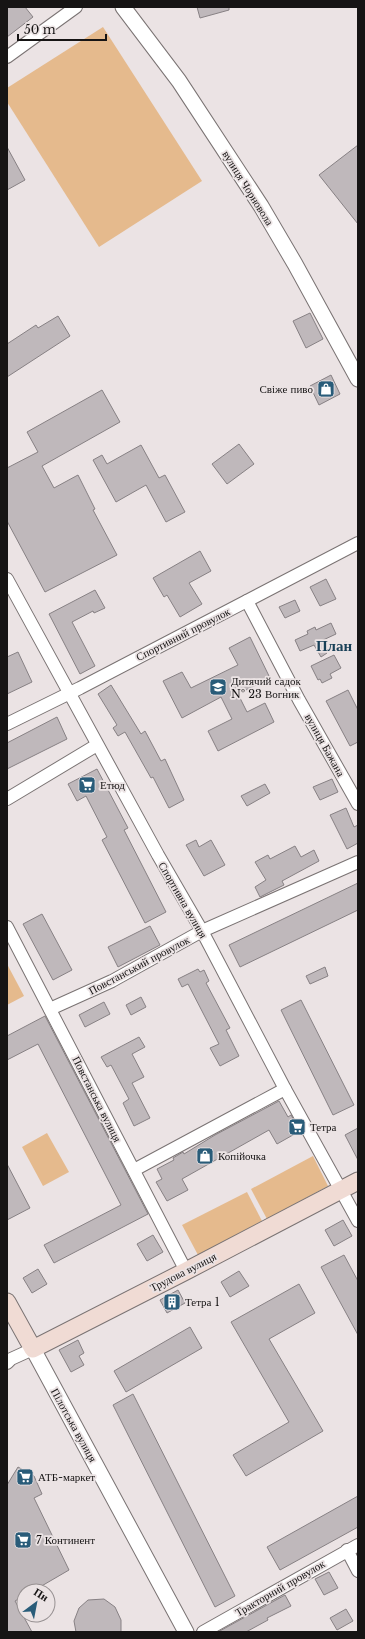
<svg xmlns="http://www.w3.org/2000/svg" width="365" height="1639" viewBox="0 0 365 1639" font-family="'Libre Baskerville',serif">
  <rect width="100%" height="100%" fill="#ebe3e4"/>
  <g fill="#e5ba8d">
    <polygon points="103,27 202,181 99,247 7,102 7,88"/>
    <polygon points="7,964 24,996 7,1005"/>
    <polygon points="47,1133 69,1172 43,1186 22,1147"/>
    <polygon points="313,1156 328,1186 267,1219 251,1189"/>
    <polygon points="247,1192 262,1221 198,1255 182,1225"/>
  </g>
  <g fill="#bfb8bb" stroke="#878184">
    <polygon points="7,7 25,7 33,17 7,37"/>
    <polygon points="197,7 229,7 229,10 200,18"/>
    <polygon points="358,145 358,224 319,175"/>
    <polygon points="7,147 25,180 7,190"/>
    <polygon points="310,313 323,339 306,348 293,321"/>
    <polygon points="58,316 70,336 7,377 7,344 36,325 38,328"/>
    <polygon points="331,375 340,394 319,405 310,386"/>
    <polygon points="102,390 120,422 42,466 54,488 78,475 95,509 93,510 117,555 45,592 7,521 7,468 38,452 27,432"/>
    <polygon points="239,444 254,464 227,484 212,464"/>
    <polygon points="141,445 159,478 165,475 185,512 166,522 146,485 116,502 93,460 102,455 107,464"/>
    <polygon points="200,551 211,571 189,583 202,604 180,617 167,595 164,597 153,578"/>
    <polygon points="326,579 336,599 320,606 310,587"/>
    <polygon points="95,590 105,608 94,613 93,611 72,622 95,666 80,674 49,614"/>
    <polygon points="295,600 300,611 285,618 279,607"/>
    <polygon points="331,623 336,634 321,641 327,653 321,657 314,645 300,651 295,640 308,634 307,631 315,627 316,630"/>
    <polygon points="250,637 270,678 238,694 247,712 265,703 274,722 218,751 208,731 232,719 221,697 182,718 163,681 182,672 191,688 238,665 229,648"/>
    <polygon points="18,652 32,682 7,694 7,657"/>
    <polygon points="334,655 341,668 330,674 332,678 322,683 320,679 318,680 311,666"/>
    <polygon points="111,685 141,734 145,731 161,761 165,759 184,800 169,808 153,777 151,778 125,732 118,736 113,728 117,725 98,694"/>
    <polygon points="348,690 358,710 358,742 350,746 326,701"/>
    <polygon points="57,717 67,739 7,769 7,743"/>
    <polygon points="97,769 128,828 124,830 166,912 145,923 102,840 107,837 86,796 77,801 68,784"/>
    <polygon points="332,779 338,792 320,800 313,787"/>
    <polygon points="265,784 270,793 247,806 241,796"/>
    <polygon points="346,808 354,827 358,825 358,843 347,849 330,815"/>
    <polygon points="196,840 199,847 211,840 225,865 204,876 186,845"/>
    <polygon points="295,846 301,857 314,850 319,861 282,881 284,885 260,897 255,887 266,880 255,862 268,855 270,859"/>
    <polygon points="358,883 358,910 240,967 229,945"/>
    <polygon points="42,914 72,970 53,980 23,924"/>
    <polygon points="150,926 160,945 118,967 108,947"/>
    <polygon points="325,967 328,976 310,984 306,976"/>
    <polygon points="198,969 200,972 204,970 209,981 206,983 230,1028 226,1030 239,1056 220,1066 210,1048 219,1044 188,984 182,987 178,979"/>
    <polygon points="141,997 146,1007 131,1015 126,1005"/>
    <polygon points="301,1000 354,1105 333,1115 281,1010"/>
    <polygon points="104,1002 110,1014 85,1027 79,1015"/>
    <polygon points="45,1016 148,1214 54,1263 44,1245 121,1205 38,1044 7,1060 7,1036"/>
    <polygon points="139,1037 145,1047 132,1054 144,1077 132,1083 150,1118 134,1126 123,1103 129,1099 111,1065 107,1067 101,1057"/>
    <polygon points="279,1101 288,1117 291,1115 300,1131 277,1144 269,1130 182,1179 188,1190 167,1201 156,1182 162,1179 157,1169 174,1160 173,1158 183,1152 184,1154 215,1135"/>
    <polygon points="358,1128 358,1160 345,1135"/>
    <polygon points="7,1164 30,1208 7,1220"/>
    <polygon points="343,1220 352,1236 334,1246 325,1230"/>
    <polygon points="153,1235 163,1252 147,1261 137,1244"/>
    <polygon points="344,1255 358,1281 358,1335 321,1267"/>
    <polygon points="38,1269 47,1284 32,1293 23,1278"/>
    <polygon points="239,1271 249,1286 230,1297 221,1282"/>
    <polygon points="299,1284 315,1313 269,1339 323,1431 246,1476 233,1455 289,1422 231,1322"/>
    <polygon points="178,1290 185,1303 167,1313 160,1300"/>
    <polygon points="190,1327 202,1348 126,1392 114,1371"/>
    <polygon points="78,1340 84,1353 79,1356 84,1365 71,1372 59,1350"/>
    <polygon points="133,1394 235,1596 215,1607 113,1405"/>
    <polygon points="18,1467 34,1476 42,1494 34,1498 69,1570 33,1591 24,1591 24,1596 15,1601 32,1632 7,1632 7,1485"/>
    <polygon points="358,1496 358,1527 280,1570 267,1547"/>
    <polygon points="329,1572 338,1588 324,1595 315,1579"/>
    <polygon points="285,1595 291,1606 267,1618 268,1620 246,1632 218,1632"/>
    <polygon points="104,1599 115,1607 121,1620 121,1632 76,1632 74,1621 79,1608 88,1600"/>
    <polygon points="346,1609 353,1621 337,1630 330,1618"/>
  </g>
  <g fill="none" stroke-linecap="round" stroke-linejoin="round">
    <g stroke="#7a7373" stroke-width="14">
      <g id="minor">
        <polyline points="7,57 76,7"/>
        <polyline points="7,579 158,855 202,931 285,1089 358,1221"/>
        <polyline points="247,601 299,700 358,804"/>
        <polyline points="7,724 80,688 358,543"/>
        <polyline points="7,799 97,745"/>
        <polyline points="7,927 186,1271"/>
        <polyline points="50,1009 112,981 202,931 358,862"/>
        <polyline points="134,1170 285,1089"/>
        <polyline points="7,1363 11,1359 33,1349"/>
        <polyline points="347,1550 358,1571"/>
        <polyline points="203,1632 358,1545"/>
      </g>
    </g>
    <g stroke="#7a7373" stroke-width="17">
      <g id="tertiary">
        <polyline points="123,7 179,81 261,206 295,264 358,379"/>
        <polyline points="33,1349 186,1632"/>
      </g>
    </g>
    <g stroke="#7a7373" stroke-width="19">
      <polyline id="secondary" points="7,1302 33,1349 186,1271 358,1181"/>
    </g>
    <use href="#minor" stroke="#fff" stroke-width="12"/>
    <use href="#tertiary" stroke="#fff" stroke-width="15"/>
    <use href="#secondary" stroke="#f0dbd4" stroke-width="17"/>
  </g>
  <defs>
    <g id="shop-square" transform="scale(0.9)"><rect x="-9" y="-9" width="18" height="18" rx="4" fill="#295c79" stroke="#ebe3e4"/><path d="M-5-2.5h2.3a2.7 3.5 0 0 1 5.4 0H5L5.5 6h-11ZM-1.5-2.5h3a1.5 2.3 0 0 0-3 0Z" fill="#fff"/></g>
    <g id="school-square" transform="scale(0.9)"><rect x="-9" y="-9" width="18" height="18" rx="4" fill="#295c79" stroke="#ebe3e4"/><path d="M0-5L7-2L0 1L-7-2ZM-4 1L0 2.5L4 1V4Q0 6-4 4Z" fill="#fff"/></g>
    <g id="supermarket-square" transform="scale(0.9)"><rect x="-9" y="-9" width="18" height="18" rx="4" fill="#295c79" stroke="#ebe3e4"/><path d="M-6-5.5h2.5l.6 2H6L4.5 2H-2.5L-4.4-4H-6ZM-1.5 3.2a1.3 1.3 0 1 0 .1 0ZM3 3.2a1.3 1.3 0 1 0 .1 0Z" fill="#fff"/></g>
    <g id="building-square" transform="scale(0.9)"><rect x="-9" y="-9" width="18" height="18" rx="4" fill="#295c79" stroke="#ebe3e4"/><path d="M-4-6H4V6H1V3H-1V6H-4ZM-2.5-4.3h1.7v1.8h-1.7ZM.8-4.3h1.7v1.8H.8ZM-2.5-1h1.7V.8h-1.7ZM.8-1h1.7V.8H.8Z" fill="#fff"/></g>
  </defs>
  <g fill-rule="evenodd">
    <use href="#shop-square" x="326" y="389"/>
    <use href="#school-square" x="218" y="687"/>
    <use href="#supermarket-square" x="87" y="785"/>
    <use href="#supermarket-square" x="297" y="1127"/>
    <use href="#shop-square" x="205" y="1156"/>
    <use href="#building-square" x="172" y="1302"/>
    <use href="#supermarket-square" x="25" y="1477"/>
    <use href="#supermarket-square" x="23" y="1540"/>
  </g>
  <g text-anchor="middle" stroke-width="3.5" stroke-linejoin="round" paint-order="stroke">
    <g font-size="11" fill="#161414" stroke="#ebe3e4">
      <text transform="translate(248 188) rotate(58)" y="4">вулиця Чорновола</text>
      <text transform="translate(183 634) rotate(-27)" y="4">Спортивний провулок</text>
      <text transform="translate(325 745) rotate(61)" y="4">вулиця Бажана</text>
      <text transform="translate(183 900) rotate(60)" y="4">Спортивна вулиця</text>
      <text transform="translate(139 965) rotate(-28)" y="4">Повстанський провулок</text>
      <text transform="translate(97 1099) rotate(63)" y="4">Повстанська вулиця</text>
      <text transform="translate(183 1272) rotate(-27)" y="4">Трудова вулиця</text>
      <text transform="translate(74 1425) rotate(61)" y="4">Пілотська вулиця</text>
      <text transform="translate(280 1588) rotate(-30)" y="4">Тракторний провулок</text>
    </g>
    <g font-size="11" fill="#161414" stroke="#ebe3e4" text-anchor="start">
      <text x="313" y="393" text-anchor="end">Свіже пиво</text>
      <text x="231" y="685">Дитячий садок<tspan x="231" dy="13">№ 23 Вогник</tspan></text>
      <text x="100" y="789">Етюд</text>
      <text x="310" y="1131">Тетра</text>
      <text x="218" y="1160">Копійочка</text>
      <text x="185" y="1306">Тетра 1</text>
      <text x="38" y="1481">АТБ-маркет</text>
      <text x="36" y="1544">7 Континент</text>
    </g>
    <g font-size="15" font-weight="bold" fill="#184057" stroke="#ebe3e4">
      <text x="334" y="651">План</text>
    </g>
  </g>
  <rect width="365" height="1639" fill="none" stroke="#161414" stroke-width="16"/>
  <g transform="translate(36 1603) rotate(32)"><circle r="19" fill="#ebe3e4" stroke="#969091"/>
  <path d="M0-3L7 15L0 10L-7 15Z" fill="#295c79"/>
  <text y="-6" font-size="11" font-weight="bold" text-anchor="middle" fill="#161414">Пн</text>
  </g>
  <path d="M18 34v6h88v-6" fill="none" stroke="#161414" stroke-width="2"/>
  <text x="24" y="34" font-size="12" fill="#161414" stroke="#ebe3e4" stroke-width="3" paint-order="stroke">50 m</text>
</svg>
